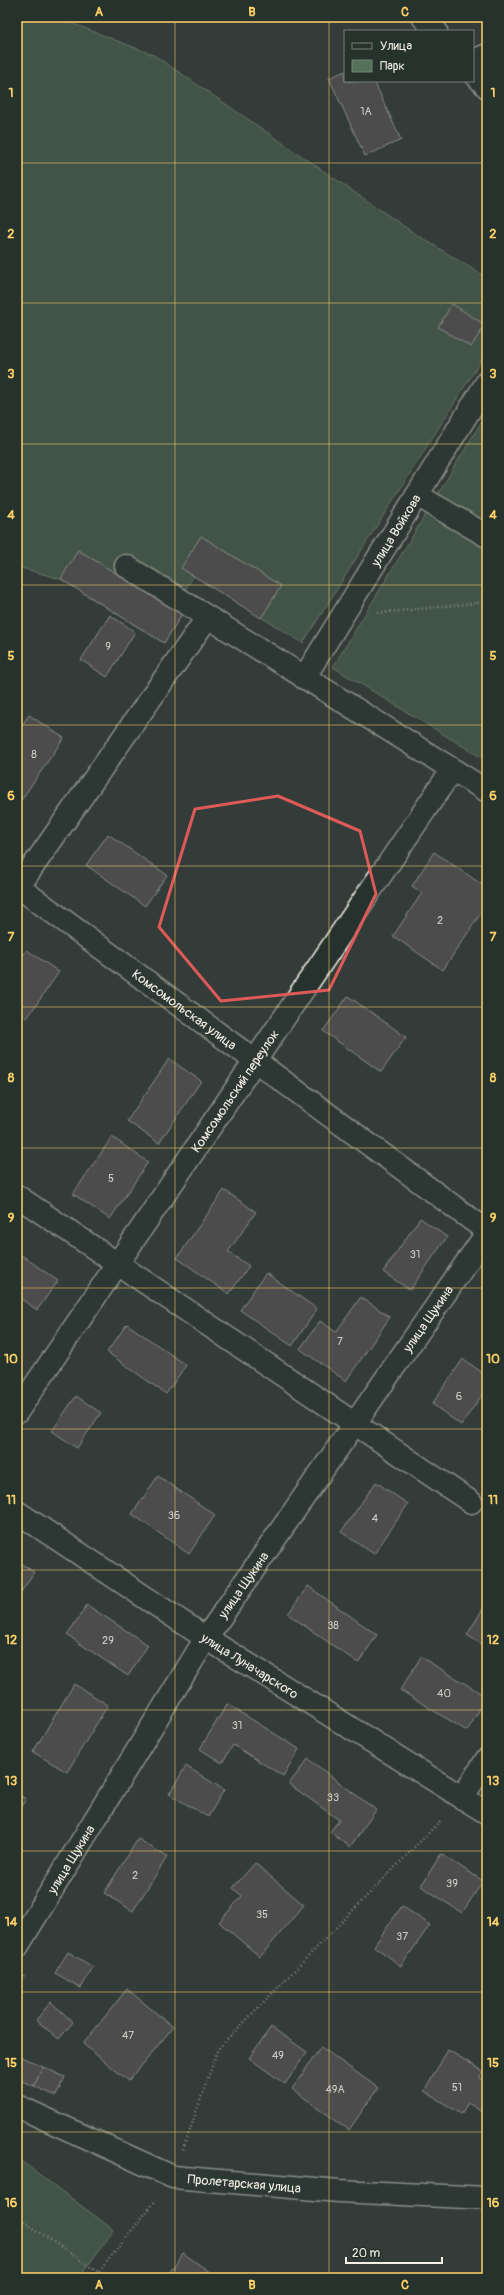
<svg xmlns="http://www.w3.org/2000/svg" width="504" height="2295" viewBox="0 0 504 2295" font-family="Pangolin,sans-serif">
  <rect width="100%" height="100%" fill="#333c38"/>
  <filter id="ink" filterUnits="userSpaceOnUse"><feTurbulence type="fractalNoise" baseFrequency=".025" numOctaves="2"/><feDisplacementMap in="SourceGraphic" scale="8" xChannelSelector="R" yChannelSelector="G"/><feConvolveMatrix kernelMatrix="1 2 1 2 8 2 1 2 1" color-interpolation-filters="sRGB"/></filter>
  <g filter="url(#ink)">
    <g fill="#54725a" stroke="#a4b2a1">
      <polygon points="17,17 56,17 154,55 414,233 487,278 487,351 303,643 194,576 172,608 182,614 164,643 61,579 17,567"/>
      <polygon points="487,413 487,761 333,667"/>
      <polygon points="17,2158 114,2230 79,2278 22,2278 17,2274"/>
    </g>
    <g fill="#695e62" stroke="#f4f1e8">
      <polygon points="345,71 345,81 374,81 401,140 365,156 329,78"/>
      <polygon points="452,304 485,325 471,347 438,327"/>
      <polygon points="201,536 281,586 261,618 181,568"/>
      <polygon points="78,550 182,614 164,643 61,579"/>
      <polygon points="110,615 135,632 107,677 81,660"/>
      <polygon points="29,715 64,738 17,806 17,732"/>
      <polygon points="108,834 167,875 145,906 86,865"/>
      <polygon points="434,852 487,888 487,904 443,970 393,936 422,893 412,886"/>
      <polygon points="27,950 59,972 27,1018 17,1010 17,964"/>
      <polygon points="348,996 406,1037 381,1072 323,1031"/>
      <polygon points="169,1059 201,1081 159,1143 127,1121"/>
      <polygon points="112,1137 148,1162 110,1219 73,1194"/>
      <polygon points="224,1190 256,1212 228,1252 249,1266 229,1294 177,1258"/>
      <polygon points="420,1218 447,1237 410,1290 383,1272"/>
      <polygon points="17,1252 58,1281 37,1310 17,1296"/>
      <polygon points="266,1273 317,1309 292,1346 240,1310"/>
      <polygon points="361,1297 390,1317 346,1381 300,1349 320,1321 336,1332"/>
      <polygon points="127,1324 186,1365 166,1394 107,1352"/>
      <polygon points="463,1359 487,1376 487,1388 461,1425 432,1404"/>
      <polygon points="76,1396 101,1413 77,1448 52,1431"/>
      <polygon points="158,1476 215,1515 189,1554 132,1514"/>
      <polygon points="376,1482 408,1504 374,1554 341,1532"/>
      <polygon points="17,1561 34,1572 17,1598"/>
      <polygon points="308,1586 377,1635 358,1663 288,1614"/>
      <polygon points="487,1602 487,1648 467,1635"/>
      <polygon points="87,1605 148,1645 128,1676 67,1635"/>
      <polygon points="421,1657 487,1697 467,1731 400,1690"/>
      <polygon points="74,1684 108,1705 67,1772 33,1752"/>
      <polygon points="227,1704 299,1749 283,1776 233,1745 222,1763 200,1749"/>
      <polygon points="308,1759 376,1810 350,1847 330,1832 339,1820 289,1784"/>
      <polygon points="186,1766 224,1790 208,1817 169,1794"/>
      <polygon points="17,1794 26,1799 17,1813"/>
      <polygon points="138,1839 167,1857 133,1911 104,1893"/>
      <polygon points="441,1854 483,1881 462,1913 421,1886"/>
      <polygon points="255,1863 304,1905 260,1957 219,1922 242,1896 233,1888"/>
      <polygon points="402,1906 430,1925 401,1966 374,1946"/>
      <polygon points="68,1952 93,1967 81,1988 55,1973"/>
      <polygon points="127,1989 173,2027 129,2081 83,2044"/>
      <polygon points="51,2002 73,2022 59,2039 36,2020"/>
      <polygon points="271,2027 307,2052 285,2084 249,2058"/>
      <polygon points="321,2047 378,2088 349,2130 292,2089"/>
      <polygon points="448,2050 483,2071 479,2078 487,2082 487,2115 468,2103 461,2114 424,2091"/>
      <polygon points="17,2055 43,2067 34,2086 17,2079"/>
      <polygon points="43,2067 65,2077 56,2096 34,2086"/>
      <polygon points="183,2253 218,2278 166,2278"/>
    </g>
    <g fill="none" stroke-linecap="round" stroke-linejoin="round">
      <g stroke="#f4f1e8" stroke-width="25">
        <g id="minor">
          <polyline points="423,17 436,31"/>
          <polyline points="473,61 487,55"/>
          <polyline points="473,72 487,87"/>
          <polyline points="417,495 487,536"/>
          <polyline points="126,566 487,791"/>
          <path id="s1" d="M304 678 487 382"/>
          <path id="s2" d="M17 886 487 1231"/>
          <polyline points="17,889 207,618"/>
          <polyline points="17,1196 471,1502"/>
          <path id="s3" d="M17 1412 452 770"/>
          <path id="s4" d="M17 1512 206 1638 487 1813"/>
          <polyline points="462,1798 487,1759"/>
          <path id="s5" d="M17 1947 206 1638 487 1233"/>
          <path id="s6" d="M17 2106 173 2177 339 2191 487 2198"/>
        </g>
      </g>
      <g stroke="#f4f1e8" stroke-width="2.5" stroke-dasharray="1 3" stroke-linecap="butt">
        <polyline points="378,613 487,602"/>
        <polyline points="17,1987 25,1974"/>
        <polyline points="183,2150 218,2049 442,1819"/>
        <polyline points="17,2217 98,2272"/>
        <polyline points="94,2278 156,2200"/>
      </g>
      <use href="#minor" stroke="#26332d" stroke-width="22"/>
    </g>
  </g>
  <path d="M0 0H504V2295H0ZM278 796 360 831 376 894 329 990 221 1001 159 927 195 809Z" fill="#333c38" fill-opacity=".55" fill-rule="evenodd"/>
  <path fill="none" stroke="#de5a58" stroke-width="3" stroke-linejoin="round" d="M278 796 360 831 376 894 329 990 221 1001 159 927 195 809Z"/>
  <path fill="none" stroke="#ffd166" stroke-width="1" stroke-opacity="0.55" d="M175 17V2278M329 17V2278M17 163H487M17 303H487M17 444H487M17 585H487M17 725H487M17 866H487M17 1007H487M17 1148H487M17 1288H487M17 1429H487M17 1570H487M17 1710H487M17 1851H487M17 1992H487M17 2132H487"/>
  <g text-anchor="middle" stroke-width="3" stroke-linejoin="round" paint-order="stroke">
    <g font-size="11" fill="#d1ccc6">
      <text x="366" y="115">1А</text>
      <text x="108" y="650">9</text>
      <text x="34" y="758">8</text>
      <text x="440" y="924">2</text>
      <text x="111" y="1182">5</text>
      <text x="415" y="1258">31</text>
      <text x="340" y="1345">7</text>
      <text x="459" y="1400">6</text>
      <text x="174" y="1519">36</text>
      <text x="375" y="1522">4</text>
      <text x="333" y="1629">38</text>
      <text x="108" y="1644">29</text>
      <text x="444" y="1697">40</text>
      <text x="237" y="1729">31</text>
      <text x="333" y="1801">33</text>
      <text x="135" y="1879">2</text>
      <text x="452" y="1887">39</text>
      <text x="262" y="1918">35</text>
      <text x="402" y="1940">37</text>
      <text x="128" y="2039">47</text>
      <text x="278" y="2059">49</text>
      <text x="457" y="2091">51</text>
      <text x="335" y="2093">49А</text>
    </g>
    <g font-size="13" fill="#f4f1e8" stroke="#26332d">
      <text dy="5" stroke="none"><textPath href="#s1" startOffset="174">улица Войкова</textPath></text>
      <text dy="5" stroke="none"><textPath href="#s2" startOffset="208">Комсомольская улица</textPath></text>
      <text dy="5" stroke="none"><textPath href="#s3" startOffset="388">Комсомольский переулок</textPath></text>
      <text dy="5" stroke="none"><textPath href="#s5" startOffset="751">улица Щукина</textPath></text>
      <text dy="5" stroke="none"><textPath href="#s5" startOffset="427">улица Щукина</textPath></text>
      <text dy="5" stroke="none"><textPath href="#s4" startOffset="279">улица Луначарского</textPath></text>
      <text dy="5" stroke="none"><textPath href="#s5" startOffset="103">улица Щукина</textPath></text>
      <text dy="5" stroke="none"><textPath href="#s6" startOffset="243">Пролетарская улица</textPath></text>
    </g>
  </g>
  <rect width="504" height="2295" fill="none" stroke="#26332d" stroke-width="44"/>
  <rect x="344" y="30" width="130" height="52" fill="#26332d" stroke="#787f78"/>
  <rect x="352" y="43" width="20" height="6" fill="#26332d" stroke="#787f78"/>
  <text x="380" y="50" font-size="12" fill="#f4f1e8">Улица</text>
  <rect x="352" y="60" width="20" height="12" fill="#54725a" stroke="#787f78"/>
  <text x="380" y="70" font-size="12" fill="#f4f1e8">Парк</text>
  <path d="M346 2257v6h96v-6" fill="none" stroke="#f4f1e8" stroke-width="2"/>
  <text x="352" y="2257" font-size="12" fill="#f4f1e8" stroke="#26332d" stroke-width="3" paint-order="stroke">20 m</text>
  <rect x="22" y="22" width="460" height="2251" fill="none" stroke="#ffd166" stroke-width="1.5"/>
  <g font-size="13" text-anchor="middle" font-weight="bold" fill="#ffd166">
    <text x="99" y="16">A</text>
    <text x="252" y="16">B</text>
    <text x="405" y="16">C</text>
    <text x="11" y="97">1</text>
    <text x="493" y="97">1</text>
    <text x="11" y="238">2</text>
    <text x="493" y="238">2</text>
    <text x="11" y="378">3</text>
    <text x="493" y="378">3</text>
    <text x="11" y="519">4</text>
    <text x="493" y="519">4</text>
    <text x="11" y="660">5</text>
    <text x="493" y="660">5</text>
    <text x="11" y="800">6</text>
    <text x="493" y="800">6</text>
    <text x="11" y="941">7</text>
    <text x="493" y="941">7</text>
    <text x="11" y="1082">8</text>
    <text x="493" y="1082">8</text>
    <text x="11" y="1222">9</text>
    <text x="493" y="1222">9</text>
    <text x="11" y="1363">10</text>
    <text x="493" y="1363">10</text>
    <text x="11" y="1504">11</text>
    <text x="493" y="1504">11</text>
    <text x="11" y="1644">12</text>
    <text x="493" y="1644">12</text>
    <text x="11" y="1785">13</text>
    <text x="493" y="1785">13</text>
    <text x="11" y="1926">14</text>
    <text x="493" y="1926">14</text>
    <text x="11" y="2067">15</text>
    <text x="493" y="2067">15</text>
    <text x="11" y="2207">16</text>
    <text x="493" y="2207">16</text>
    <text x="99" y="2289">A</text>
    <text x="252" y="2289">B</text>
    <text x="405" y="2289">C</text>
  </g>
</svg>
